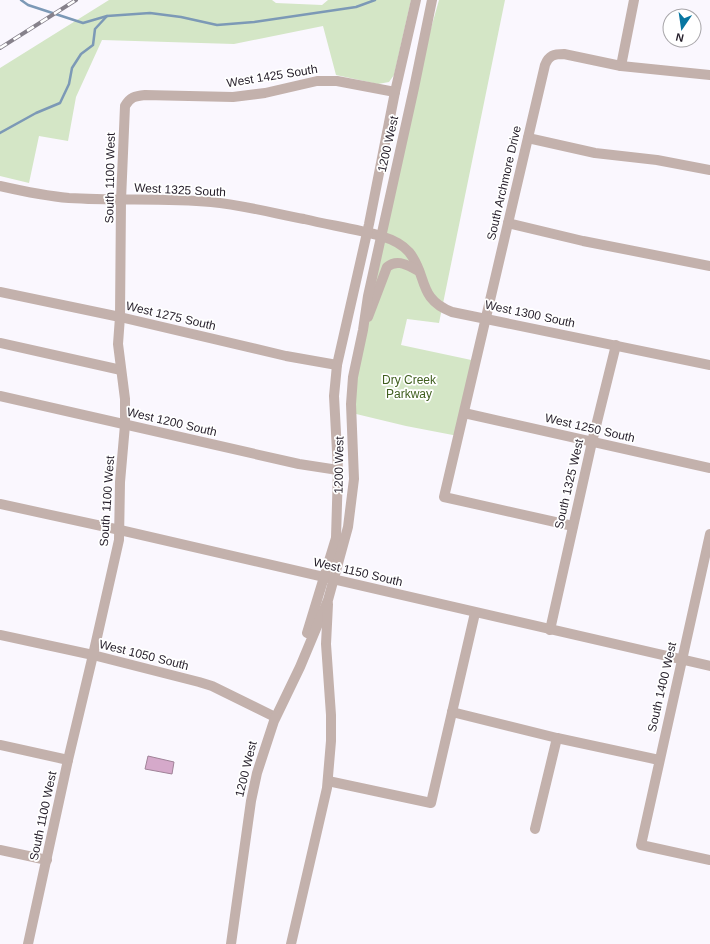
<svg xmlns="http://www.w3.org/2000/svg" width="710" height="944" viewBox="0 0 710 944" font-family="Arial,sans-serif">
  <rect width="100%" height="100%" fill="#faf7fe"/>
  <g fill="#d4e6c6">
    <polygon points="109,0 272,0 276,3 322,5 328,0 411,0 394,75 389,82 378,84 336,75 323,26 234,44 102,40 76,97 68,141 39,136 29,183 0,176 0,68"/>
    <polygon points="439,0 505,0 439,323 407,319 401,345 476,361 458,436 406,426 352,413 371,279 414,88"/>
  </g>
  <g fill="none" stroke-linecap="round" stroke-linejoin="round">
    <g stroke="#7c99b6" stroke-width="2.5">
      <polyline points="21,0 28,5 83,23 107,16"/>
      <polyline points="0,133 36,113 60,103 69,84 72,68 81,54 93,45 95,29 107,16 150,13 181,17 217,25 254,22 356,7 375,0"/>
    </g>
  </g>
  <polygon fill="#d5a9ca" stroke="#a08298" points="148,756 174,762 172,774 145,769"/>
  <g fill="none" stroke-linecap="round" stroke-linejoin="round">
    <g stroke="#c3b1ac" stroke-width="10">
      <polyline points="621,66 634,0"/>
      <polyline points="528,138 595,153 657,160 710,170"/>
      <path d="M0 186C22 191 46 196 69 198 116 201 164 198 211 202 242 205 273 213 304 219 329 225 356 229 381 236 391 239 402 244 409 252 428 275 417 299 452 312L710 365"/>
      <polyline points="508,223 583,241 710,266"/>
      <polyline points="0,292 120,317 286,356 337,365"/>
      <path d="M368 317 387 267C398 258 408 266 419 271"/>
      <polyline points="0,343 121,370"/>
      <polyline points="0,396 299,464 338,470"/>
      <polyline points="464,413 710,468"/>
      <polyline points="0,504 120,530 710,666"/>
      <path d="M573 526 444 497 545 65C549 55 554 54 564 54L621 66 710 75"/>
      <polyline points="710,534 641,845 710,860"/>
      <polyline points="550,630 592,442 616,345"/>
      <polyline points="307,633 336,538 338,470 334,396 337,365 369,224 395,92 416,0"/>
      <polyline points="0,635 93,655 199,682 212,686 275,717"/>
      <polyline points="452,712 557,738 659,760"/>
      <polyline points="0,745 68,760"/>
      <polyline points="328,781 431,803 475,613"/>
      <polyline points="535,829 557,738"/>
      <polyline points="0,850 47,860"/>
      <path d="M28 944 68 760 93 655 119 540 120 482 125 425V399L118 344 120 317 121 200 125 106C130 97 135 96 145 95L233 97 265 93 317 81H337L395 92"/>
      <polyline points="231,944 251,801 257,773 274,721 300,667 328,600 348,527 354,479 351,404 353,377 363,330 368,296 414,88 432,0"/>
      <polyline points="291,944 327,788 331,741 331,715 326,644 328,604"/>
    </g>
    <g stroke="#86818b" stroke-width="4">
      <polyline id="rail" points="0,48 76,0"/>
    </g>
    <use href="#rail" stroke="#fff" stroke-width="2.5" stroke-dasharray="8" stroke-linecap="butt"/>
  </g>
  <g text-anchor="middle" stroke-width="3.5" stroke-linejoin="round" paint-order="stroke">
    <g font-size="12" fill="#241d29" stroke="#fff">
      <text transform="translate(272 76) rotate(-9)" y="4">West 1425 South</text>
      <text transform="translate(388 144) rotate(-77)" y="4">1200 West</text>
      <text transform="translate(110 178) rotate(-89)" y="4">South 1100 West</text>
      <text transform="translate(504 183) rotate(-77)" y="4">South Archmore Drive</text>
      <text transform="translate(180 190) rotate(3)" y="4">West 1325 South</text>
      <text transform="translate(530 314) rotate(12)" y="4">West 1300 South</text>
      <text transform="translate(171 316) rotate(13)" y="4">West 1275 South</text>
      <text transform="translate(172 422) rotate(13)" y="4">West 1200 South</text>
      <text transform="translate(590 428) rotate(13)" y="4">West 1250 South</text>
      <text transform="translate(339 465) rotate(-89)" y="4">1200 West</text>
      <text transform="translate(569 484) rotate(-77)" y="4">South 1325 West</text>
      <text transform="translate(107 501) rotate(-86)" y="4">South 1100 West</text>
      <text transform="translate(358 572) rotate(13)" y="4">West 1150 South</text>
      <text transform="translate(144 655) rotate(14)" y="4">West 1050 South</text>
      <text transform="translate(662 687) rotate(-77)" y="4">South 1400 West</text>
      <text transform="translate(246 769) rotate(-76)" y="4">1200 West</text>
      <text transform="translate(43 816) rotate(-78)" y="4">South 1100 West</text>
    </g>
    <g font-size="12" fill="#405f1f" stroke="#fff">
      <text x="409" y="384">Dry Creek<tspan x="409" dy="14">Parkway</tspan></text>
    </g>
  </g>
  <g transform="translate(682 28) rotate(193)"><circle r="19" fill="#ffffff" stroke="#a7a5a9"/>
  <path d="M0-3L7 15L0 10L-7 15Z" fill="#0776a1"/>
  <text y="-6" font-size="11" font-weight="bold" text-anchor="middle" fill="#241d29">N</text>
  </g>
</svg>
